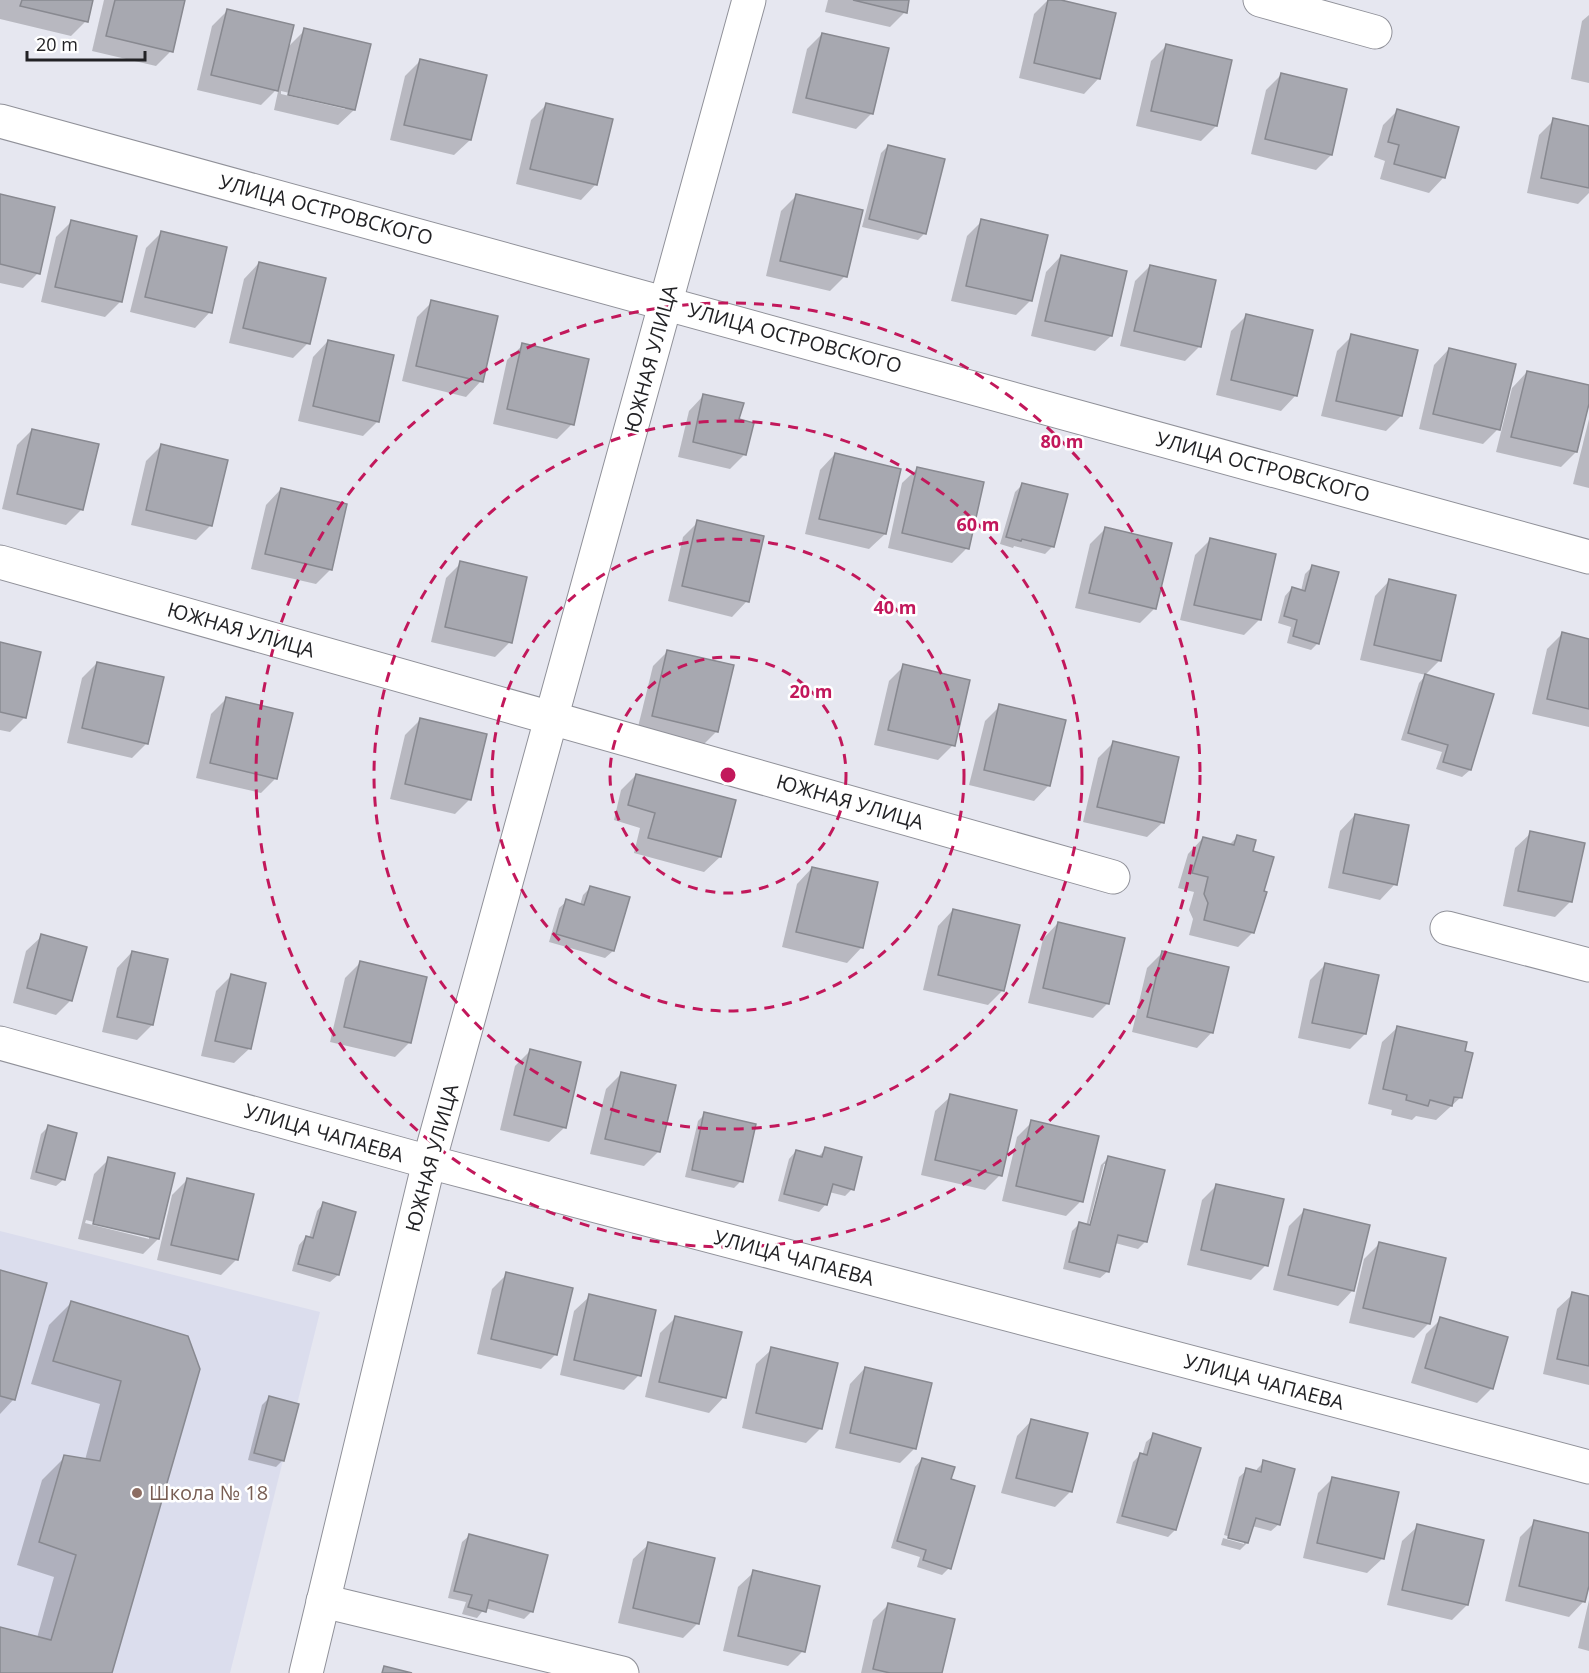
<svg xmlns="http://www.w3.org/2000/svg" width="1589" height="1673" viewBox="0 0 1589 1673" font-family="'Open Sans',sans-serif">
  <rect width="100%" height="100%" fill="#e6e7f0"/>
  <polygon fill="#dbdded" points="0,1231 320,1312 230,1673 0,1673"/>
  <g fill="#0003" fill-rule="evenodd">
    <polygon points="0,0 91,0 86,21 71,36 0,19"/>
    <polygon points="104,0 184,0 171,51 156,66 92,51"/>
    <polygon points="828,0 908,0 905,12 890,27 825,12"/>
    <polygon points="1048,0 1055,0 1099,78 1084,94 1019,78 1034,14"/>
    <path d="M227 11 287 48 305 30 354 110 338 125 274 110 279 87 261 105 197 90 212 26ZM281 91 345 106V109L281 94Z"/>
    <polygon points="1589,15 1589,83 1571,79 1582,21"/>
    <polygon points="822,34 871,114 856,129 792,113 807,49"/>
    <polygon points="1166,46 1216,126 1201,141 1136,126 1151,61"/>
    <polygon points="421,60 485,76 470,140 454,155 390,140 405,76"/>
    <polygon points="1281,75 1331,155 1316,170 1251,154 1266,90"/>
    <polygon points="546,105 596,184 581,200 516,184 531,120"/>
    <polygon points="1398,110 1444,177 1429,193 1380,179 1385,161 1374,157 1383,125"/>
    <polygon points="1554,120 1589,127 1589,193 1578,204 1527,193 1539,135"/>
    <polygon points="888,146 925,233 918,240 862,227 881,153"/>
    <polygon points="0,196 38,273 23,288 0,283"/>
    <polygon points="796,196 845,276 830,291 766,276 781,211"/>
    <polygon points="982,221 1031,300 1016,315 951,301 967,236"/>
    <polygon points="71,222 136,237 120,302 105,317 41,302 56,237"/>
    <polygon points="161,233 210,312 195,328 130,312 146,248"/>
    <polygon points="1061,256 1111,336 1095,351 1031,336 1046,272"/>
    <polygon points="259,263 308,343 293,358 229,343 244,279"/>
    <polygon points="1150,266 1200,346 1185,361 1120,346 1135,281"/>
    <polygon points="432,302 481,381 466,397 402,381 417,317"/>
    <polygon points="1246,316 1296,395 1281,411 1216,395 1231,331"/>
    <polygon points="1352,336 1401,416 1386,431 1321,416 1337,351"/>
    <polygon points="328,341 378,421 363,436 298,421 313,357"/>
    <polygon points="523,345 572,424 557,439 493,424 507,360"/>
    <polygon points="1449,349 1498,429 1483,444 1419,429 1434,365"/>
    <polygon points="1527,372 1589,387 1589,398 1576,452 1561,467 1496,452 1512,388"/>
    <polygon points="704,395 738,420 745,454 730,469 678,457 689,411"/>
    <polygon points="1589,419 1589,488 1573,484"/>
    <polygon points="32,430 81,510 66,525 2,509 17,445"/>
    <polygon points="161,446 211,525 196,540 131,525 146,461"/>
    <polygon points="835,454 885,534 869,549 805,534 820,470"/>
    <polygon points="918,468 967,548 952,563 888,548 902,483"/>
    <polygon points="1022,485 1052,547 1045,554 1014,546 1013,548 1000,544 1015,492"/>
    <polygon points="281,489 331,569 316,584 251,569 266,505"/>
    <polygon points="698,522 747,601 732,617 668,601 683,537"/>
    <polygon points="1106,528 1155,608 1140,623 1075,608 1090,544"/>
    <polygon points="1210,540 1275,555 1259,620 1244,635 1180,620 1195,555"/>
    <polygon points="461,563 510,642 495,657 431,642 446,578"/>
    <polygon points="1313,566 1318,643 1311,650 1287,643 1291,627 1278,623 1285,596 1292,588 1301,591 1305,574"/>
    <polygon points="1390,580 1440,660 1425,675 1492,695 1470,770 1462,777 1436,769 1442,752 1401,740 1419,683 1426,675 1360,660 1375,596"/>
    <polygon points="1562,634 1589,640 1589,727 1532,714 1547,649"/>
    <polygon points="0,644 25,717 10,732 0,730"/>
    <polygon points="668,651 717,731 702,746 637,731 653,666"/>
    <polygon points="97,663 147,743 132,758 67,743 82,678"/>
    <polygon points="904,666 953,745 938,760 874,745 889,681"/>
    <polygon points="226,699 276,778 261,793 196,778 211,714"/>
    <polygon points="1000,706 1049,785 1034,801 969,785 985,721"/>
    <polygon points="420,720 470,799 455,814 390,799 405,735"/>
    <polygon points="1113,743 1163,822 1147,837 1083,822 1098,758"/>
    <polygon points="636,775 720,857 704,872 634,853 640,828 614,820 621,790"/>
    <polygon points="1355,815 1395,884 1380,900 1328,888 1340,831"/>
    <polygon points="1531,833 1570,902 1555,917 1503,906 1515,848"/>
    <polygon points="1237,837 1251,852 1253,932 1238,947 1189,935 1193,919 1189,910 1194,892 1178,888 1188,854 1203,838 1229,845"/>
    <polygon points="812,868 862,947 847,963 782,947 797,884"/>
    <polygon points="590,888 628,898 613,951 605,958 549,942 559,908 567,901 580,905 583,895"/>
    <polygon points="953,910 1003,990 988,1005 923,990 938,926"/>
    <polygon points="1058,923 1108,1003 1093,1018 1028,1003 1043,939"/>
    <polygon points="42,936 71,1000 56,1015 13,1003 26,951"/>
    <polygon points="132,952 152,1025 137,1040 102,1032 117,968"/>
    <polygon points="1162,953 1212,1032 1197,1048 1132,1032 1147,968"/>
    <polygon points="360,963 410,1042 395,1057 330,1042 345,978"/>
    <polygon points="1325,965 1365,1034 1350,1049 1298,1038 1310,980"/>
    <polygon points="231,976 250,1048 234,1063 201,1056 216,991"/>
    <polygon points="1398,1027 1461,1097 1436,1120 1416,1116 1412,1120 1391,1115 1392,1110 1368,1104 1382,1042"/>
    <polygon points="530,1051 565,1127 549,1142 500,1130 515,1066"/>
    <polygon points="621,1074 659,1151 644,1166 590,1154 606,1089"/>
    <polygon points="951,1096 1000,1175 985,1190 921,1175 935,1111"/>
    <polygon points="705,1114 741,1181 734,1188 685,1177 698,1121"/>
    <polygon points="1032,1122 1081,1201 1066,1216 1002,1201 1017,1137"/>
    <polygon points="48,1127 64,1179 56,1186 30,1179 41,1134"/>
    <polygon points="826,1149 852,1189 845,1196 829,1192 826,1204 819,1212 778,1201 789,1159 796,1151 818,1157"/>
    <path d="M1108 1158 1146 1241 1138 1249 1115 1243 1108 1271 1100 1278 1063 1269 1072 1231 1079 1224 1086 1226 1101 1165ZM1104 1164H1107L1090 1233 1087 1232Z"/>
    <path d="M109 1159 158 1239 143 1254 78 1239 94 1174ZM86 1220 149 1236V1239L85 1223Z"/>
    <polygon points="187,1180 252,1195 236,1260 221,1275 157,1260 172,1195"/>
    <polygon points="1217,1185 1266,1265 1251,1280 1187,1265 1202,1200"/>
    <polygon points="324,1203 338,1275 330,1282 292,1271 299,1245 306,1237 309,1238 317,1211"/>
    <polygon points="1304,1211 1353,1290 1338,1306 1273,1290 1289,1226"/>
    <polygon points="1380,1243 1429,1323 1414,1338 1349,1323 1364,1259"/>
    <polygon points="0,1271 14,1399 0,1414"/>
    <polygon points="507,1274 556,1354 541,1369 477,1354 492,1289"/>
    <polygon points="1573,1294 1589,1298 1589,1385 1543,1374 1557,1309"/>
    <polygon points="590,1296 639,1375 624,1390 560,1375 574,1311"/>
    <polygon points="71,1303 187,1337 111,1673 0,1673 0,1628 37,1638 54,1577 17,1565 42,1480 65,1457 85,1460 100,1404 31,1384 49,1325"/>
    <polygon points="675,1318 724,1397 709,1413 645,1397 660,1333"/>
    <polygon points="1441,1319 1492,1388 1477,1403 1411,1383 1426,1334"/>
    <polygon points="772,1349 821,1428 806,1443 742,1428 756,1364"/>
    <polygon points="865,1368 915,1448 900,1463 835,1448 850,1384"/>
    <polygon points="269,1398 283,1460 276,1467 248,1460 262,1405"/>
    <polygon points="1032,1420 1086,1434 1070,1492 1055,1507 1001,1493 1017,1436"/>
    <polygon points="1154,1435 1175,1530 1168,1537 1116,1523 1133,1462 1140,1455 1142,1456 1146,1442"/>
    <polygon points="922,1459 949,1480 949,1568 942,1575 917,1567 920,1557 891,1548 915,1467"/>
    <polygon points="1264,1462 1279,1524 1271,1531 1252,1526 1247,1543 1240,1550 1221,1545 1223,1538 1244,1544 1244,1541 1224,1535 1239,1477 1247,1470 1256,1472 1257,1469"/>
    <polygon points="1333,1478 1383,1558 1367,1573 1303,1558 1318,1493"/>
    <polygon points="1535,1522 1589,1535 1589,1580 1584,1601 1569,1617 1505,1601 1520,1537"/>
    <polygon points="1418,1526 1467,1605 1452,1620 1387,1605 1402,1541"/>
    <polygon points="470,1535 547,1556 531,1612 524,1619 485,1608 477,1618 462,1614 466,1602 448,1598 462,1542"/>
    <polygon points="649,1544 698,1623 683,1638 618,1623 633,1559"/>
    <polygon points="754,1572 803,1651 788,1666 723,1651 738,1587"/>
    <polygon points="1589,1600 1589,1651 1578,1648"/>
    <polygon points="889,1604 941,1673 861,1673 873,1620"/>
  </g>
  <g fill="#a7a8b0" stroke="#888990" stroke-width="1.5">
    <polygon points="22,0 93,0 88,22 20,6"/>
    <polygon points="115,0 185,0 173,52 106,36"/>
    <polygon points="853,0 909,0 907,13"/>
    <polygon points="1048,0 1061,0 1116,13 1100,79 1034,63"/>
    <polygon points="227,9 294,25 278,91 211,75"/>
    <polygon points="304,28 371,44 355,110 288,95"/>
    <polygon points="822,33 889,48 873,114 806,98"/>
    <polygon points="1166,44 1232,60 1217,126 1151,111"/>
    <polygon points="420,59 487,75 471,140 404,125"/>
    <polygon points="1281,73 1347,89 1332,155 1265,139"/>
    <polygon points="546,103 613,119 597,185 530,169"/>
    <polygon points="1397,109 1459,127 1445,178 1394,164 1399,145 1388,142"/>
    <polygon points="1553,118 1589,126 1589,188 1541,178"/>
    <polygon points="888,145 945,159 926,234 869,219"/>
    <polygon points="0,194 55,207 40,274 0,264"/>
    <polygon points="796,194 863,210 847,277 780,261"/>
    <polygon points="981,219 1048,235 1032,301 966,286"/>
    <polygon points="71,220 137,236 122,302 55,287"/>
    <polygon points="161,231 227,247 212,313 145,297"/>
    <polygon points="1061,255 1127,271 1112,336 1045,321"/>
    <polygon points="259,262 326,278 310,344 243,328"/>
    <polygon points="1150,265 1216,280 1201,347 1134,331"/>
    <polygon points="431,300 498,316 483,382 416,366"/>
    <polygon points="1246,314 1313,330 1297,396 1231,380"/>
    <polygon points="1351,334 1418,350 1402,416 1336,401"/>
    <polygon points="328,340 394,355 379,422 313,406"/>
    <polygon points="522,343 589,359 574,425 507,409"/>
    <polygon points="1449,348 1516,364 1500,430 1433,414"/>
    <polygon points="1527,371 1589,385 1589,404 1577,452 1511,437"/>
    <polygon points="703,394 744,403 739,419 754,423 746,455 693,442"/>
    <polygon points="32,429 99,444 83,510 17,494"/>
    <polygon points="161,444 228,460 212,526 146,510"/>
    <polygon points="835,453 901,469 886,534 819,519"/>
    <polygon points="917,467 984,482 969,549 902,533"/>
    <polygon points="1022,483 1068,494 1054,547 1022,539 1021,541 1006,537"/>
    <polygon points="281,488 347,504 332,570 265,554"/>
    <polygon points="697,520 764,536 749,602 682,586"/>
    <polygon points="1105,527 1172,543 1156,609 1089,593"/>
    <polygon points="1210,538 1276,554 1261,620 1194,605"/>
    <polygon points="460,561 527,577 512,643 445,627"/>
    <polygon points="1312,565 1339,572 1319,644 1293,636 1297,620 1284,616 1292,587 1305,591"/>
    <polygon points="1389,579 1456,595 1441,661 1374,645"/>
    <polygon points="1562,632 1589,639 1589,709 1547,699"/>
    <polygon points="0,642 41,652 26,718 0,712"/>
    <polygon points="667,650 734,665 718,732 652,716"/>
    <polygon points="97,662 164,677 148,744 82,728"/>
    <polygon points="903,664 970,680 955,746 888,730"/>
    <polygon points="1425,674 1494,694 1471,770 1443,762 1448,745 1408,733"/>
    <polygon points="226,697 293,713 277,779 210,763"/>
    <polygon points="999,704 1066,720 1050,786 984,770"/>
    <polygon points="420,718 487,734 471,800 405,784"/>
    <polygon points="1113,741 1179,757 1164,823 1097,807"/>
    <polygon points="636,774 736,800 721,857 648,838 655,813 628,805"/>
    <polygon points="1355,814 1409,825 1397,885 1343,873"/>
    <polygon points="1530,831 1585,843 1572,902 1518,891"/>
    <polygon points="1237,835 1256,840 1253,851 1274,857 1264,891 1267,892 1254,933 1204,920 1208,903 1204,894 1208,877 1192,873 1203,837 1234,845"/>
    <polygon points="812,867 878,882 863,948 796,932"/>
    <polygon points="590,886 630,897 614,951 556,934 566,899 584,905"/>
    <polygon points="953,909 1020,925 1004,991 938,975"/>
    <polygon points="1058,922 1125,938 1109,1004 1043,988"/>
    <polygon points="41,934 87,947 72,1001 27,988"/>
    <polygon points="132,951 168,959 153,1025 117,1017"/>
    <polygon points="1162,951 1229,967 1213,1033 1147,1017"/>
    <polygon points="360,961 427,977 411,1043 344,1027"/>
    <polygon points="1325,963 1379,975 1366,1034 1312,1023"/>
    <polygon points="231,974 266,983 251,1049 215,1041"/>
    <polygon points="1397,1026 1467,1042 1465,1051 1473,1053 1462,1098 1454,1097 1452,1106 1430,1100 1428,1106 1406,1100 1407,1095 1383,1089"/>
    <polygon points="530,1049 581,1062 566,1128 514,1115"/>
    <polygon points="621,1072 676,1085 660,1152 605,1139"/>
    <polygon points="950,1094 1017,1110 1002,1176 935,1160"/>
    <polygon points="704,1112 756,1124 743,1182 692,1170"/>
    <polygon points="1031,1120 1099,1136 1083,1202 1016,1186"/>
    <polygon points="48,1125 77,1133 65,1180 36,1172"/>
    <polygon points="825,1147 862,1157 854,1190 833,1184 827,1205 784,1194 796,1150 822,1157"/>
    <polygon points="1108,1156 1165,1170 1147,1242 1118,1235 1109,1272 1069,1262 1079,1222 1090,1225"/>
    <polygon points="108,1157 175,1173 159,1239 93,1224"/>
    <polygon points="187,1178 254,1194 238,1260 171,1245"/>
    <polygon points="1216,1184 1284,1199 1268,1266 1201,1250"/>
    <polygon points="323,1202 356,1212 339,1275 298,1264 306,1236 313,1238"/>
    <polygon points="1304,1209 1370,1225 1354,1291 1288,1275"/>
    <polygon points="1379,1242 1446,1258 1430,1324 1363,1308"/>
    <polygon points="0,1270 47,1283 15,1400 0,1396"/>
    <polygon points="506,1272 573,1288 557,1355 491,1339"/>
    <polygon points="1572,1292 1589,1296 1589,1366 1557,1359"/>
    <polygon points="589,1294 656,1310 641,1376 574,1360"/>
    <polygon points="71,1301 188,1336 200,1369 112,1673 0,1673 0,1627 51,1640 76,1555 39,1542 64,1455 100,1461 121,1381 53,1361"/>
    <polygon points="675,1316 742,1332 726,1398 659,1382"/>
    <polygon points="1440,1317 1508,1337 1493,1389 1425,1368"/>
    <polygon points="771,1347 838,1363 822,1429 756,1413"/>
    <polygon points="865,1367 932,1383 916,1449 850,1433"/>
    <polygon points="269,1396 299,1404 284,1461 254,1453"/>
    <polygon points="1031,1419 1088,1433 1072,1492 1016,1478"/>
    <polygon points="1153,1433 1201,1448 1176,1530 1122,1516 1140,1453 1147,1455"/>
    <polygon points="922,1458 955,1467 951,1479 975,1486 951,1569 923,1560 926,1550 897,1541"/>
    <polygon points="1263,1460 1295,1469 1280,1525 1256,1518 1248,1543 1228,1538 1246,1468 1261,1472"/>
    <polygon points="1332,1477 1399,1492 1384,1559 1317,1543"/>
    <polygon points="1534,1520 1589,1533 1589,1586 1585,1602 1519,1586"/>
    <polygon points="1417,1524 1484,1540 1468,1605 1402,1590"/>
    <polygon points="469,1534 548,1555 533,1612 489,1600 486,1612 468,1607 472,1595 454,1591"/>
    <polygon points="648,1542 715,1558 699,1624 633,1608"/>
    <polygon points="753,1570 820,1586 805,1652 738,1636"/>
    <polygon points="888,1603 955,1619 942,1673 890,1673 873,1669"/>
    <polygon points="384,1666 412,1673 382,1673"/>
  </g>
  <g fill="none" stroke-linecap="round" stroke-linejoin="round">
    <g stroke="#909199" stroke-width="35">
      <g id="minor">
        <polyline points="1260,0 1375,32"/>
        <polyline points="0,121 1589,557"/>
        <polyline points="0,562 1113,877"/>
        <polyline points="1447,928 1589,965"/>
        <polyline points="0,1043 429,1162 1589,1467"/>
        <polyline points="323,1601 622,1673"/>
        <polyline points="306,1673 429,1162 749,0"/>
      </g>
    </g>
    <use href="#minor" stroke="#fff" stroke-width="33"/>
  </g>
  <g fill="none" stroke="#c2185b" stroke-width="3" stroke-dasharray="10 8">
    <circle cx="728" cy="775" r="118"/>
    <circle cx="728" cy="775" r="236"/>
    <circle cx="728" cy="775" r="354"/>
    <circle cx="728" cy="775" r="472"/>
  </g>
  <circle fill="#8d6e63" stroke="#fff" stroke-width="2" cx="137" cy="1493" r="6"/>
  <g text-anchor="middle" stroke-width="5" stroke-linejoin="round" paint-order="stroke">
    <g font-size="20" fill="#222225" stroke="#fff">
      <text transform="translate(326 210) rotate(15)" y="7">УЛИЦА ОСТРОВСКОГО</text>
      <text transform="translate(795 338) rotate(15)" y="7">УЛИЦА ОСТРОВСКОГО</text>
      <text transform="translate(651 359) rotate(-75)" y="7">ЮЖНАЯ УЛИЦА</text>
      <text transform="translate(1263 467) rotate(15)" y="7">УЛИЦА ОСТРОВСКОГО</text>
      <text transform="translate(241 630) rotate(16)" y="7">ЮЖНАЯ УЛИЦА</text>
      <text transform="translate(850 802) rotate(16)" y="7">ЮЖНАЯ УЛИЦА</text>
      <text transform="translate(324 1133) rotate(16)" y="7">УЛИЦА ЧАПАЕВА</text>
      <text transform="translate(432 1158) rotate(-75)" y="7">ЮЖНАЯ УЛИЦА</text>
      <text transform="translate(794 1258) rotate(15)" y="7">УЛИЦА ЧАПАЕВА</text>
      <text transform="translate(1264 1382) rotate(15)" y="7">УЛИЦА ЧАПАЕВА</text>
    </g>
    <g font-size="20" fill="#785e54" stroke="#fff" text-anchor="start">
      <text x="149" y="1500">Школа № 18</text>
    </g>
  </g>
  <circle cx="728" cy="775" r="9" fill="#c2185b" stroke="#fff" stroke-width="3"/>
  <g font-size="18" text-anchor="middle" font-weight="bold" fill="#c2185b" stroke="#fff" stroke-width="5" stroke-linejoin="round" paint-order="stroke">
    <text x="1062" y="448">80 m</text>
    <text x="978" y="531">60 m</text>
    <text x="895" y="614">40 m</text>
    <text x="811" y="698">20 m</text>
  </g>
  <path d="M27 51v9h118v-9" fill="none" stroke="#222225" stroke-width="3"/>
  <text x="36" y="51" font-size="18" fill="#222225" stroke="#ffffff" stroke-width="4.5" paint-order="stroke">20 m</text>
</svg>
